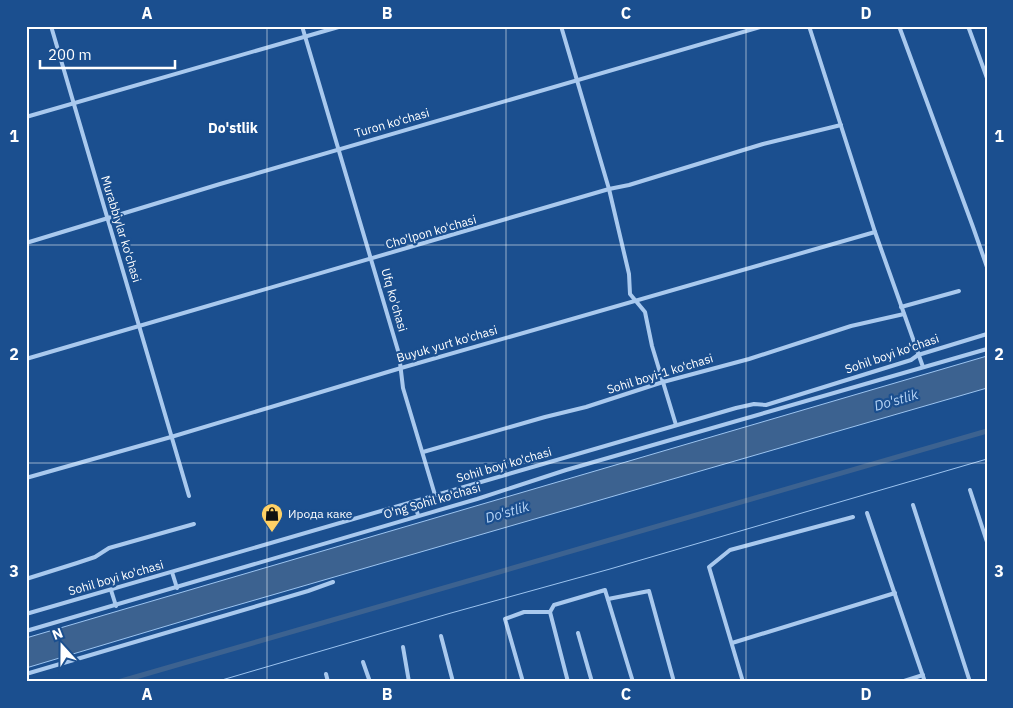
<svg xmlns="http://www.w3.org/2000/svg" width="1013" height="708" viewBox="0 0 1013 708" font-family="'IBM Plex Sans',sans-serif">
  <rect width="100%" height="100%" fill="#1b4f8f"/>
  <polygon fill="#3c6290" stroke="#9cc4f0" points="987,356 987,388 210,613 26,668 26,638"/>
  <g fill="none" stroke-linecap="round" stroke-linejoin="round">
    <polyline stroke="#9cc4f0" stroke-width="1" points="215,682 451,613 610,569 987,459"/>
    <polyline stroke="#3c6290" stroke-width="5" points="118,682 987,431"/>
    <g stroke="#a9c9ee" stroke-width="4">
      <polyline points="51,26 189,496"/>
      <polyline points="302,26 399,354 403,388 435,495"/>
      <polyline points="561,26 609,189 629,274 630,294 645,312 652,346 676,425"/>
      <polyline points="809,26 875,232 923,367"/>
      <polyline points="899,26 973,227 987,267"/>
      <polyline points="968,26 987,78"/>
      <polyline points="26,117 342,26"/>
      <polyline points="26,243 220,184 764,26"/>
      <polyline points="901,307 959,291"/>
      <polyline points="26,359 609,189 629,185 763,144 841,125"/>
      <polyline points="423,452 545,417 586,407 663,382 749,359 851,326 904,314"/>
      <polyline points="26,478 171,437 401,368 875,232"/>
      <polyline points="970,490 987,542"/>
      <polyline points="414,502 418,515"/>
      <polyline points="913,505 970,682"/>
      <polyline points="867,513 925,682"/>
      <polyline points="172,572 177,588"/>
      <polyline points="26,579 77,563 95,557 109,548 194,524"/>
      <polyline points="111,590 116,606"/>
      <polyline points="608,599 649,591 674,682"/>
      <polyline points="550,612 568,682"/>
      <polyline points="26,614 736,408 754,404 766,405 911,360 918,355 987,334"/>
      <polyline points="26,631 477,499 566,470 987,349"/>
      <polyline points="578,633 592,682"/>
      <polyline points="441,636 453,682"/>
      <polyline points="732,643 895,593"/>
      <polyline points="403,647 409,682"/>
      <polyline points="363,662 370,682"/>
      <polyline points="26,674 308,591 333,582"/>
      <polyline points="326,674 328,682"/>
      <polyline points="483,681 483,682"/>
      <polyline points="523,682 505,619 524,612 550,612 554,605 605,590 633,682"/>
      <polyline points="743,682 709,567 730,550 853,517"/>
      <polyline points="901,682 923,675"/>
    </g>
  </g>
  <path fill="none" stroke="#fff" stroke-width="1" stroke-opacity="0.55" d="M267 26V682M506 26V682M746 26V682M26 245H987M26 463H987"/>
  <defs>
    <g id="shop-pin" transform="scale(1.125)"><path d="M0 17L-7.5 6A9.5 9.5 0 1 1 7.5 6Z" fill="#ffd166" stroke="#1b4f8f"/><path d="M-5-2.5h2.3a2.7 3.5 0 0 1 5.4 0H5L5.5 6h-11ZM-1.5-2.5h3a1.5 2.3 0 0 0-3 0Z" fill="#111"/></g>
  </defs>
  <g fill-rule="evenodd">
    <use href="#shop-pin" x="272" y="514"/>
  </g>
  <g text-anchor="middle" stroke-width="4.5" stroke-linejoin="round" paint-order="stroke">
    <g font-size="12" fill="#fff" stroke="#1b4f8f">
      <text transform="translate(392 123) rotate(-16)" y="4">Turon ko'chasi</text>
      <text transform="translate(121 229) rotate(73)" y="4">Murabbiylar ko'chasi</text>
      <text transform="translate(431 232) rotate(-16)" y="4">Cho'lpon ko'chasi</text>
      <text transform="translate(394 300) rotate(74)" y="4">Ufq ko'chasi</text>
      <text transform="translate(447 344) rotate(-16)" y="4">Buyuk yurt ko'chasi</text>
      <text transform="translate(892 354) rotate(-19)" y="4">Sohil boyi ko'chasi</text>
      <text transform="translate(660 374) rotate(-17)" y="4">Sohil boyi-1 ko'chasi</text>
      <text transform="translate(504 465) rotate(-16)" y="4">Sohil boyi ko'chasi</text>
      <text transform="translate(432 501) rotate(-16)" y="4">O'ng Sohil ko'chasi</text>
      <text transform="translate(116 578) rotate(-16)" y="4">Sohil boyi ko'chasi</text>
    </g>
    <g font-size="12" fill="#fff" stroke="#1b4f8f" text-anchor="start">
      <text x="288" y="518">Ирода каке</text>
    </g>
    <g font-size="14" font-weight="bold" fill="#fff" stroke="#1b4f8f">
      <text x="233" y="133">Do'stlik</text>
    </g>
    <g font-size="14" font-style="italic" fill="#b5d3f5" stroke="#1b4f8f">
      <text transform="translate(896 400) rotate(-16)" y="5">Do'stlik</text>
      <text transform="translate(507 512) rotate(-16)" y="5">Do'stlik</text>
    </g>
  </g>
  <rect width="1013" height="708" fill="none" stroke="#1b4f8f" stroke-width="55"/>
  <g transform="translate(62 646) rotate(339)" stroke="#1b4f8f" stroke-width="4" paint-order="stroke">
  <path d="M0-4L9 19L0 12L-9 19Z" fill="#ffffff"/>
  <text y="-8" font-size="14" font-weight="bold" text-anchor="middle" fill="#ffffff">N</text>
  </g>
  <path d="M40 60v8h135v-8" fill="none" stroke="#ffffff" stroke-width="2.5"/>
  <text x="48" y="60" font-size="15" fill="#ffffff" stroke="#1b4f8f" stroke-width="4" paint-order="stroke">200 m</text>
  <rect x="28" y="28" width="958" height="652" fill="none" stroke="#fff" stroke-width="2"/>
  <g font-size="16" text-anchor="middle" font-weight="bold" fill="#fff">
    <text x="147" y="19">A</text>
    <text x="387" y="19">B</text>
    <text x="626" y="19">C</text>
    <text x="866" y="19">D</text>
    <text x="14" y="142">1</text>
    <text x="999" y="142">1</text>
    <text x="14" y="360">2</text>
    <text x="999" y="360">2</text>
    <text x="14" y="577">3</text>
    <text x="999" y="577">3</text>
    <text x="147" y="700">A</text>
    <text x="387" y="700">B</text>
    <text x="626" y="700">C</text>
    <text x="866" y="700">D</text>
  </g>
</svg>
